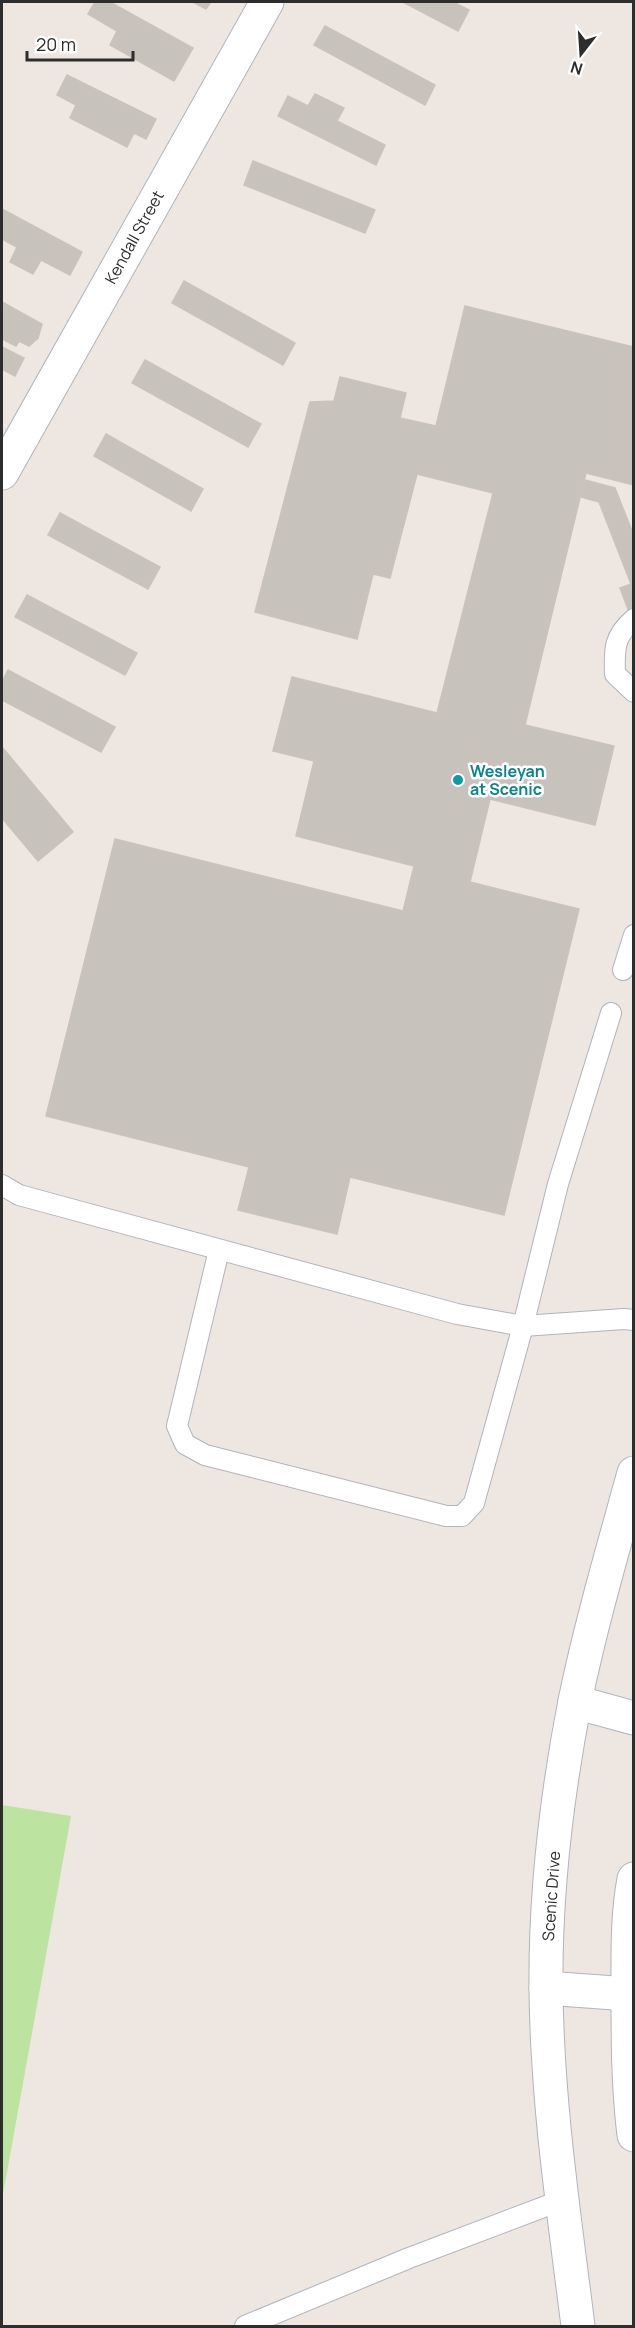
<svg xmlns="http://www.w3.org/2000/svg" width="635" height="2328" viewBox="0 0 635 2328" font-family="Manrope,sans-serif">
  <rect width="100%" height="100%" fill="#eee7e1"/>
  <polygon fill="#bce39f" points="2,1805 71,1816 2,2200"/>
  <g fill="#c7c2bc" stroke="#cac3ba" stroke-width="1.5">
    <polygon points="95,2 110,2 193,48 174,81 110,45 117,31 88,14"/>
    <polygon points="193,2 211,2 206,9"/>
    <polygon points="403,2 453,2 469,10 458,31"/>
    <polygon points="325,26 435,85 425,105 314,45"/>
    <polygon points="67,75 156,119 146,139 134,133 127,147 70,118 76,105 57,95"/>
    <polygon points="315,94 344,108 337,121 385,145 376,165 278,116 288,96 308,106"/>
    <polygon points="253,161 375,210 365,233 244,185"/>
    <polygon points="2,209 82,252 70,275 41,260 33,274 10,262 17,247 2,239"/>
    <polygon points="184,281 295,343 283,365 172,303"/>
    <polygon points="2,302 42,324 38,338 29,346 19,341 16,346 2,339"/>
    <polygon points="465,306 634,347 634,485 586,473 525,725 614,746 595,825 490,799 470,882 579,909 504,1215 350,1177 337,1234 238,1210 249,1167 46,1116 115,839 403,911 414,866 296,836 314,761 273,751 292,677 437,713 493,493 417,474 390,578 373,574 357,639 255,612 310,402 334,401 340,377 406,393 400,418 436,426"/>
    <polygon points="2,347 24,358 15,376 2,369"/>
    <polygon points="145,360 261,424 248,447 132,383"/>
    <polygon points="106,434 203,489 191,511 94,456"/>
    <polygon points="585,480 615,488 634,536 634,583 631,584 599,502 581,497"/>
    <polygon points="60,513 160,567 148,589 48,535"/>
    <polygon points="634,583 634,625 620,588"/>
    <polygon points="27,595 137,653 125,675 15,617"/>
    <polygon points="8,670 115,727 101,752 2,700 2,682"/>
    <polygon points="2,747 73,832 38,861 2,818"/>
  </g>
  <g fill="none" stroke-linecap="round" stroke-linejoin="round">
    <g stroke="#b1b4bd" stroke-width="22">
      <g id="service">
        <path d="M634 619C614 636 614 649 615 674L634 692"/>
        <polyline points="623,970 634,935"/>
        <polyline points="2,1185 19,1195 457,1314 523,1326 624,1319 634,1320"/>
        <polyline points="219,1250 177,1426 185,1444 205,1455 446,1516 462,1516 474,1503 523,1326 558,1184 611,1013"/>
        <polyline points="245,2326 409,2258 562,2200"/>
      </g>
    </g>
    <g stroke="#b1b4bd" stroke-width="35">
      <polyline id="minor" points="2,473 267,2"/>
    </g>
    <g stroke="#b1b4bd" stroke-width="35">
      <g id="tertiary">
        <polyline points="575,1702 634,1718"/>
        <path d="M634 1879C627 1916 628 1953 628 1991 628 2039 628 2087 634 2135"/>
        <polyline points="546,1988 628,1994"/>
        <path d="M578 2326C564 2214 547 2102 546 1989 545 1893 557 1794 575 1701 591 1624 613 1549 634 1473"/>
      </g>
    </g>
    <use href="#service" stroke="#fff" stroke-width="20"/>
    <use href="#minor" stroke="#fff" stroke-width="33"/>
    <use href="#tertiary" stroke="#fff" stroke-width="33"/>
  </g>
  <circle fill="#0f9aa8" stroke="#fff" stroke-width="2" cx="458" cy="780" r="6"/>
  <g text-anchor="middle" stroke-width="5" stroke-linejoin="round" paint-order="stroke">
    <g font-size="16" fill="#2d2d2d" stroke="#fff">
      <text transform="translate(134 237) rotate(-61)" y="6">Kendall Street</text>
      <text transform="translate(551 1896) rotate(-86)" y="6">Scenic Drive</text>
    </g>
    <g font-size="16" font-weight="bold" fill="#0d838f" stroke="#fff" text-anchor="start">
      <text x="470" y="777">Wesleyan<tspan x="470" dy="18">at Scenic</tspan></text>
    </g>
  </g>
  <rect width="635" height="2328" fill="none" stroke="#2d2d2d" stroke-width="6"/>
  <g transform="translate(581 54) rotate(197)" stroke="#ffffff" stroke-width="4.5" paint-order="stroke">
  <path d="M0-4.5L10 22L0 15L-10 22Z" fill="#2d2d2d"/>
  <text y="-9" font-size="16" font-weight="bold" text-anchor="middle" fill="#2d2d2d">N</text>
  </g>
  <path d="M27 51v9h106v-9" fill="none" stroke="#2d2d2d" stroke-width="3"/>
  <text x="36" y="51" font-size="18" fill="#2d2d2d" stroke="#ffffff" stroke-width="4.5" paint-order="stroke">20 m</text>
</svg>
